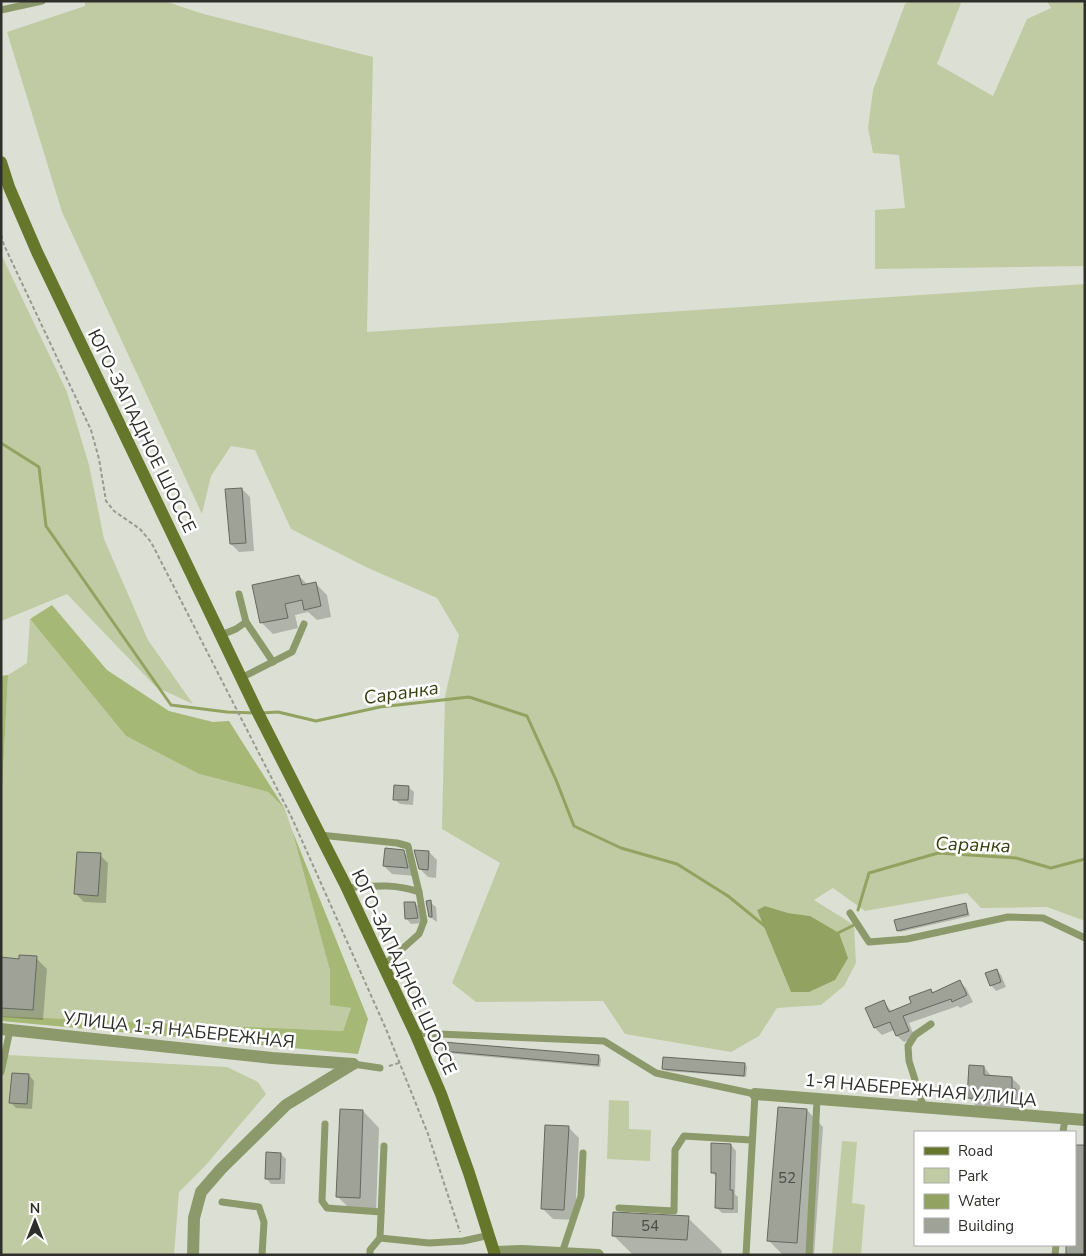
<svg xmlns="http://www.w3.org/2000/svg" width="1086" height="1256" viewBox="0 0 1086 1256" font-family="'Nunito Sans',sans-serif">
  <rect width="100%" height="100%" fill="#dce0d4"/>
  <g fill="#c0cba3" fill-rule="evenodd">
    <path d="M85 1H165L200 13 373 57 367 332 1085 284V921L1047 907 981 908 967 893 865 911 833 888 814 900 854 925 856 963 844 986 821 1005 777 1008 759 1036 731 1052 625 1034 603 1001 476 1002 452 983 500 863 442 829 445 696 459 635 437 598 368 568 291 529 255 450 231 446 211 476 202 514 62 212 7 32 85 6ZM765 906 788 913 810 916 791 992 757 910Z"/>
    <polygon points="911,1 956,1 961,3 937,64 993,96 1027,19 1051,8 1047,1 1085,1 1085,266 875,269 875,210 905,208 899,155 873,153 868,128 873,90 905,4"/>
    <polygon points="1,254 67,392 89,465 104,539 148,640 193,704 156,687 67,594 1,621"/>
    <polygon points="30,619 126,736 199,774 268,792 285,809 292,830 330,971 330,1004 351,1008 343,1031 1,1016 1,812 8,675 27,663"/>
    <polygon points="1,1051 8,1055 227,1067 258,1082 266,1094 206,1165 179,1192 174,1255 1,1255"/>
    <polygon points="609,1100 629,1101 629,1129 651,1130 650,1161 607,1159"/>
    <polygon points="842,1141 857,1142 852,1203 865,1205 861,1255 832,1255"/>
  </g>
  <g fill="#a6b876">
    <polygon points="52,605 107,670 169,711 213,722 229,721 285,809 268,792 199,774 126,736 30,619"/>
    <polygon points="8,675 1,812 1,676"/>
    <polygon points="292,830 368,1019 358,1054 1,1021 1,1016 343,1031 351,1008 330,1005 330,971"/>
  </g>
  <polygon fill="#92a361" points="765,906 788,913 810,916 839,933 848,958 835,980 809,992 791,992 757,910"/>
  <g fill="#0003">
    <polygon points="242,489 250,497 254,551 239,552 231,544"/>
    <polygon points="299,576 308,585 316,584 327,595 331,617 317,620 308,612 295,615 298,628 273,634 262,623 254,586"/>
    <polygon points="408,787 414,792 413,805 400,804 394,799"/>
    <polygon points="403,851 411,860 415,876 392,874 384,866"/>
    <polygon points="429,852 437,860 436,878 428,877 420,869"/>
    <polygon points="100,855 108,863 106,903 84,902 76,894"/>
    <polygon points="430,902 436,907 437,922 430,917"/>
    <polygon points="415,903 420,908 423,923 411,924 406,918"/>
    <polygon points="965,905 967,907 970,916 900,932 898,930"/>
    <polygon points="36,958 47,969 43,1020 1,1017 1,959 20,960"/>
    <polygon points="996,970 1001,975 1006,987 996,991 991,985"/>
    <polygon points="960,982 966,988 973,1002 960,1008 958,1006 909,1023 915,1038 904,1042 897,1036 894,1030 882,1035 875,1028 867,1009 884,1002 892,1012 913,1003 931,990 934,993"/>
    <polygon points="443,1051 599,1056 601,1059 600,1067 446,1053"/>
    <polygon points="745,1064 747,1067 746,1077 666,1071 663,1068"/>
    <polygon points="984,1067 992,1077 1012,1078 1020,1086 1020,1094 1024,1099 1023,1109 976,1106 968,1097"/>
    <polygon points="29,1075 34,1081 32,1109 16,1108 11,1103"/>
    <polygon points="807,1110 823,1127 814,1255 783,1255 769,1241"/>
    <polygon points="363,1111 379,1128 376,1214 354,1213 338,1197"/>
    <polygon points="568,1127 579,1138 575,1220 553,1219 542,1208"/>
    <polygon points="731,1145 736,1151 735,1194 738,1197 738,1213 722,1213 717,1208 717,1178 712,1172"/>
    <polygon points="1075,1146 1085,1146 1085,1255 1067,1255 1068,1245 1075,1245"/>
    <polygon points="281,1154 286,1159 285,1184 271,1184 266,1178"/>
    <polygon points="688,1218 722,1251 721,1255 633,1255 613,1235"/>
  </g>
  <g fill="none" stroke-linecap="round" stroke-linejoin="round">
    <g stroke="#92a361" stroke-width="3">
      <polyline points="1,443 39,467 46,526 171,705 227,712 255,713"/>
      <polyline points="261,713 278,712 316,721 380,707 469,697 527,716 556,780 574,826 621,848 677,864 728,896 766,927"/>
      <polyline points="858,910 869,873 938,853 1016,858 1051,868 1085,859"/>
      <polyline points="836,934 854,925"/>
    </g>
  </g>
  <g fill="#9ea297" stroke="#65685e">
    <polygon points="242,488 246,543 230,544 225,489"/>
    <polygon points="299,575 302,585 316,582 321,606 304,610 302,600 285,604 288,618 260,623 252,585"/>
    <polygon points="394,785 409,786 408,800 393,800"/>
    <polygon points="385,848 404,850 408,868 383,866"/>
    <polygon points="414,850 429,851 428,870 419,869"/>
    <polygon points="77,852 101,853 98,896 74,894"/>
    <polygon points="431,900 432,917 429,917 426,901"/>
    <polygon points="404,902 415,902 418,918 405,919"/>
    <polygon points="966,903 968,914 897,931 894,920"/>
    <polygon points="19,955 37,956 33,1010 1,1008 1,957 19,959"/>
    <polygon points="997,969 1001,982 990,986 985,973"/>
    <polygon points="960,980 967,995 952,1002 951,999 903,1016 909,1031 896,1036 890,1022 874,1028 865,1008 884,1000 889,1012 911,1003 909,997 931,989 932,993"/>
    <polygon points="443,1042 599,1055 598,1065 442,1051"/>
    <polygon points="663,1057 745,1063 744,1076 662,1069"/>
    <polygon points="969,1065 984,1066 984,1075 1012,1077 1012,1089 1016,1089 1015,1101 967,1098"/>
    <polygon points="12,1073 29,1074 27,1104 9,1103"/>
    <polygon points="778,1107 807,1109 797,1243 767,1241"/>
    <polygon points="340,1109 363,1110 360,1198 336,1197"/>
    <polygon points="545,1125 569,1126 564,1210 541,1209"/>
    <polygon points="711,1143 731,1144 730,1190 733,1190 733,1209 715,1208 716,1173 711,1173"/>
    <polygon points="1075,1145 1085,1145 1085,1255 1066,1255 1066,1245 1075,1245"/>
    <polygon points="266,1152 281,1153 280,1179 265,1179"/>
    <polygon points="613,1212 689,1216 687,1240 612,1236"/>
  </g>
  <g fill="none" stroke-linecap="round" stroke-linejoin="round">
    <g stroke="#989a92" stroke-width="2" stroke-dasharray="4 2.5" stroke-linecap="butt">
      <polyline points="1,235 4,245 91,430 99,459 106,501 114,511 140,529 151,542 291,816 386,1029 428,1134 460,1232"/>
      <polyline points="389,1066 399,1063"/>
    </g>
    <g stroke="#8c996a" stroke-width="7">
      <polyline points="1,10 42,1"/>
      <polyline points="246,622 273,662"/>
      <polyline points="221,635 236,629 246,622 239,594"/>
      <polyline points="241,678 292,652 304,624"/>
      <polyline points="320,835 397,843 408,846 419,892"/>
      <path d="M347 888C373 886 394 883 419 892L424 921 419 934 383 966"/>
      <polyline points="850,913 869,942 907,939 1008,917 1043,918 1085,938"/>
      <polyline points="415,1033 604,1041 656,1073 755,1094 746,1255"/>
      <polyline points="353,1064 380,1068"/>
      <polyline points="1,1072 10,1030"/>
      <polyline points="924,1108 909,1061 908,1046 915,1035 931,1024"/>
      <polyline points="325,1124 322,1201 327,1208 381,1212"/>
      <polyline points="1063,1132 1065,1119"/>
      <polyline points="222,1202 259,1207 264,1222 262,1255"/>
      <polyline points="619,1208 674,1211 675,1150 684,1136 751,1140"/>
      <polyline points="380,1238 429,1243 463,1241 490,1235"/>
      <polyline points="562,1253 581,1196 583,1153"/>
      <polyline points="370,1255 370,1250 380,1238 384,1146"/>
      <polyline points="809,1255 817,1100"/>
      <polyline points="1055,1255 1056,1245"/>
    </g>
    <g stroke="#8c996a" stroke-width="12">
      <polyline points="1,1029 272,1058 353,1064"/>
      <polyline points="755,1094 1085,1120"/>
      <polyline points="494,1252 522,1251 598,1255"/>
      <polyline points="193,1255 194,1218 201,1192 221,1169 286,1105 353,1064"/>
    </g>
    <polyline stroke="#66772c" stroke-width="12" points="1,162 9,187 37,252 258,713 345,884 415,1033 441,1094 469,1173 495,1255"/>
  </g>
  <g text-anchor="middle" stroke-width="5" stroke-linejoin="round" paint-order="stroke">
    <g font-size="15" fill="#4a4c46">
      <text x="787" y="1183">52</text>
      <text x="650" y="1231">54</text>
    </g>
    <g font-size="18" fill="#2e2f2b" stroke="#fff">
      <text transform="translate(142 431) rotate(64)" y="6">ЮГО-ЗАПАДНОЕ ШОССЕ</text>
      <text transform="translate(404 972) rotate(65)" y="6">ЮГО-ЗАПАДНОЕ ШОССЕ</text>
      <text transform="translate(179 1030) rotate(6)" y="6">УЛИЦА 1-Я НАБЕРЕЖНАЯ</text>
      <text transform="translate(921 1090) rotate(5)" y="6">1-Я НАБЕРЕЖНАЯ УЛИЦА</text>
    </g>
    <g font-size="19" font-style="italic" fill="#36410f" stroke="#fff">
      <text transform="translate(401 692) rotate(-8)" y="7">Саранка</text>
      <text transform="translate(973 844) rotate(2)" y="7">Саранка</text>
    </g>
  </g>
  <rect width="1086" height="1256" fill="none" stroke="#2e2f2b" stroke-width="5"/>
  <rect x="914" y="1131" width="162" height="115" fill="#ffffff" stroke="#abacaa"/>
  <rect x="924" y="1147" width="25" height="8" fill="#66772c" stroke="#abacaa"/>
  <text x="958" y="1156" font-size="15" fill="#2e2f2b">Road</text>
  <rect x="924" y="1168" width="25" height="15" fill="#c0cba3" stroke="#abacaa"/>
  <text x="958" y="1181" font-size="15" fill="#2e2f2b">Park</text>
  <rect x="924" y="1194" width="25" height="15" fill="#92a361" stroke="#abacaa"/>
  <text x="958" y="1206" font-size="15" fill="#2e2f2b">Water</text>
  <rect x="924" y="1218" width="25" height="15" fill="#9ea297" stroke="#abacaa"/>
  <text x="958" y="1231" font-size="15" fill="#2e2f2b">Building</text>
  <g transform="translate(35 1221)" stroke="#ffffff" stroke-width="4" paint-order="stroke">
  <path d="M0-4L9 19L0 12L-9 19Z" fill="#2e2f2b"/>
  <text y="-8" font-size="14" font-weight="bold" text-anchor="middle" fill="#2e2f2b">N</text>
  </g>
</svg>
